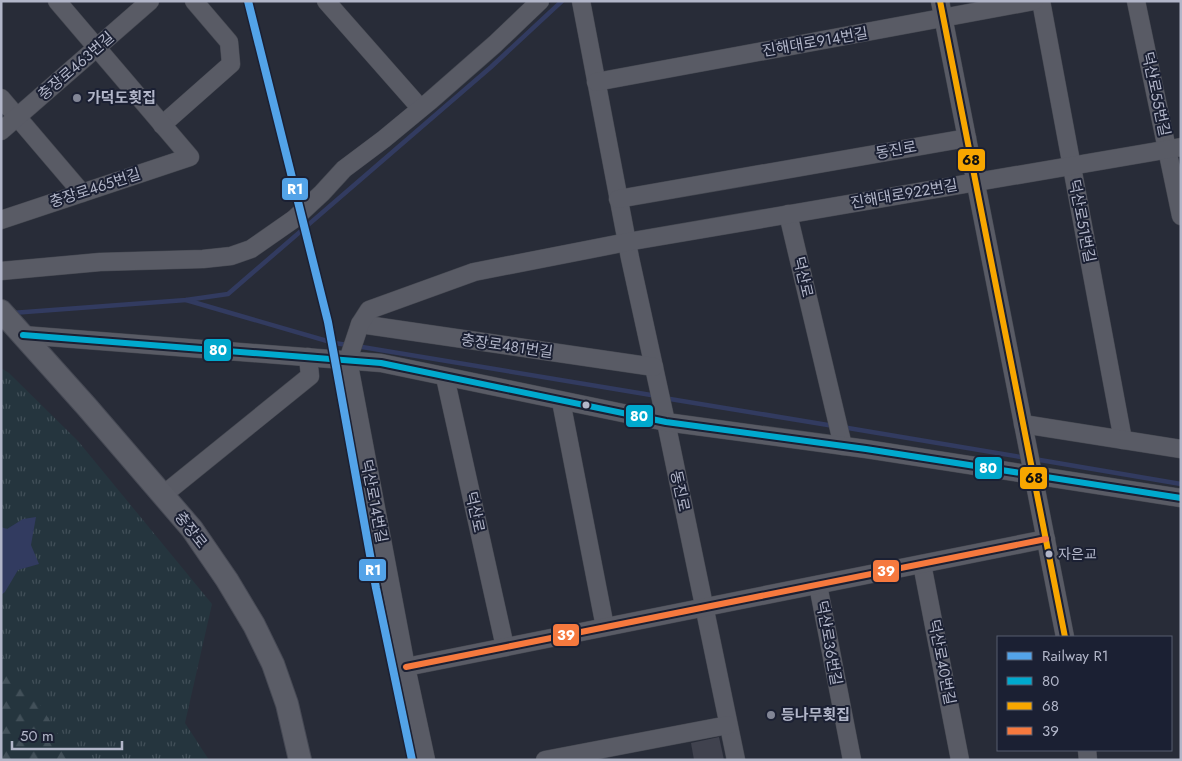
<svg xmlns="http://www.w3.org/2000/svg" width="1182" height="761" viewBox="0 0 1182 761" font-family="Jost,'Noto Sans KR',sans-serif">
  <defs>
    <pattern id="grass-tufts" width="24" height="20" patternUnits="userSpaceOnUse" patternTransform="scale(1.25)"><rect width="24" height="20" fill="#25353e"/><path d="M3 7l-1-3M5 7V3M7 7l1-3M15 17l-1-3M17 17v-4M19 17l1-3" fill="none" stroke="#425059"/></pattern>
    <pattern id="forest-firs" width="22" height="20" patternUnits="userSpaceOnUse" patternTransform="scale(1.25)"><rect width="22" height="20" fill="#25353e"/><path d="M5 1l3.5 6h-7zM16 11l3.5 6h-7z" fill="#425059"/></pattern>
  </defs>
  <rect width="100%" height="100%" fill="#282c38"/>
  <polygon fill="url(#grass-tufts)" points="1,368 9,373 78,441 212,604 185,723 209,760 1,760"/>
  <polygon fill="url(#forest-firs)" points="1,654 37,700 74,760 1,760"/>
  <polygon fill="#323b60" points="36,517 31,545 39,564 18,570 5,592 1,595 1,527 7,529 23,519"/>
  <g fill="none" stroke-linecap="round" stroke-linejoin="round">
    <g stroke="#323b60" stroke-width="4.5">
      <polyline points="186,300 334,343 348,345"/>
      <polyline points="12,313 186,300 228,294 491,67 562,1"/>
      <polyline points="356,346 657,396"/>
      <polyline points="664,398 834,426"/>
      <polyline points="842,427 1027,458"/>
      <polyline points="1034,459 1181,484"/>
    </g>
  </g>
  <polygon fill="#40424e" points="719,737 724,760 694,760 691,743"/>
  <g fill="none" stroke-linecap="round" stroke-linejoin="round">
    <g stroke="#454851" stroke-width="19">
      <g id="minor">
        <polyline points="326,1 415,102"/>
        <polyline points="581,1 630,258 666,422 736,760"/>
        <polyline points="940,1 1065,637"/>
        <polyline points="1041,1 1123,440"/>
        <polyline points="1136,1 1181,216"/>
        <polyline points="596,82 1034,1"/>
        <polyline points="1,98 82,193"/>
        <polyline points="162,125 231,64 229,42 194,1"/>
        <polyline points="1,131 150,1"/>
        <polyline points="618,199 967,138"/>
        <polyline points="788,214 843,446"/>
        <polyline points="1,220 190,157 57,1"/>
        <polyline points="1,271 100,262 203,259 231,256 251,249 294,219 322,193 344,169 384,139 430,101 495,44 540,1"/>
        <polyline points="360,324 654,367"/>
        <polyline points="23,335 381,363 666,422 866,449 1181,498"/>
        <polyline points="445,377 505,647"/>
        <polyline points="561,401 605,627"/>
        <polyline points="1023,424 1181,449"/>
        <polyline points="163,495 310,376 308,357"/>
        <polyline points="922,564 960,760"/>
        <polyline points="818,585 852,760"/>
        <polyline points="406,667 1046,539"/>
        <polyline points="1087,750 1088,760"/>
        <polyline points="426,760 406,667 348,360 360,324 369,310 474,272 627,242 1181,147"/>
        <polyline points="545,760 728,725"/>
      </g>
    </g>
    <g stroke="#464954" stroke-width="24">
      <polyline id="major" points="1,311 87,407 192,529 227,580 254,625 273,664 287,704 300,760"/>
    </g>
    <use href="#minor" stroke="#595b65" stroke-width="18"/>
    <use href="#major" stroke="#5b5d67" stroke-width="22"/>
    <g stroke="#1b2033" stroke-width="10">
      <polyline id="bus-1" points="23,335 381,363 666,422 866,449 1181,498"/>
    </g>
    <g stroke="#1b2033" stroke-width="10">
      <polyline id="bus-2" points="940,1 1065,637"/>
    </g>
    <g stroke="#1b2033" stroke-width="10">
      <polyline id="bus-3" points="406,667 1046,539"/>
    </g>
    <use href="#bus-1" stroke="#00a9ce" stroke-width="6"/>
    <use href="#bus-2" stroke="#f7a600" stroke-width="6"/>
    <use href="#bus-3" stroke="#f6793e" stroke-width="6"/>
    <g stroke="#1b2033" stroke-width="11">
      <polyline id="rail-1" points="248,1 328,322 376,588 412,760"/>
    </g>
    <use href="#rail-1" stroke="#53a3e8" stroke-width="8"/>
  </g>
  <g fill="#828696" stroke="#1b2033" stroke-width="2">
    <circle cx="77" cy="98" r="5"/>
    <circle cx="771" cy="715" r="5"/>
  </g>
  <g fill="#b2b6c9" stroke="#1b2033" stroke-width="2">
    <circle cx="586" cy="405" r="4.5"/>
    <circle cx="1049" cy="554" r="4.5"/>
  </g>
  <g text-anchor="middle" stroke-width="4" stroke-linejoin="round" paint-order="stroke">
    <g font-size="14" fill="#b2b6c9" stroke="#1b2033" text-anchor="start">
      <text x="1058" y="559">자은교</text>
    </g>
    <g font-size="15" fill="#b2b6c9" stroke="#1b2033">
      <text transform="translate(815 42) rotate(-10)" y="5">진해대로914번길</text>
      <text transform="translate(76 66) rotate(-41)" y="5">충장로463번길</text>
      <text transform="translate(1156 94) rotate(78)" y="5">덕산로55번길</text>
      <text transform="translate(896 150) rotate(-10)" y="5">동진로</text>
      <text transform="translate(95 188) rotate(-18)" y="5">충장로465번길</text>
      <text transform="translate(904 194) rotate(-10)" y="5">진해대로922번길</text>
      <text transform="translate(1082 221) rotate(79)" y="5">덕산로51번길</text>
      <text transform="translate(803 277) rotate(77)" y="5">덕산로</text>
      <text transform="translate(507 346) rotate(8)" y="5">충장로481번길</text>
      <text transform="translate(680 491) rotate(78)" y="5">동진로</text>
      <text transform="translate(374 501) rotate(79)" y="5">덕산로14번길</text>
      <text transform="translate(475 512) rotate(78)" y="5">덕산로</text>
      <text transform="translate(191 530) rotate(52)" y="5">충장로</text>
      <text transform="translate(829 643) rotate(80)" y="5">덕산로36번길</text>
      <text transform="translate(942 662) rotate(79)" y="5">덕산로40번길</text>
    </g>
    <g font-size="15" font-weight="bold" fill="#b2b6c9" stroke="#1b2033" text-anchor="start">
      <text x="87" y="103">가덕도횟집</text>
      <text x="781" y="720">등나무횟집</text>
    </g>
  </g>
  <g stroke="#1b2033" stroke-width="2">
    <rect x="957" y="148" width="29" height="24" rx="5" fill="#f7a600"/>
    <rect x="281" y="177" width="28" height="24" rx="5" fill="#53a3e8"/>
    <rect x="203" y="338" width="29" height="24" rx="5" fill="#00a9ce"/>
    <rect x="625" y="404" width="29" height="24" rx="5" fill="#00a9ce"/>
    <rect x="974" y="456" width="29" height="24" rx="5" fill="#00a9ce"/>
    <rect x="1019" y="466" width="29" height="24" rx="5" fill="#f7a600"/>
    <rect x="358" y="558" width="29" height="24" rx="5" fill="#53a3e8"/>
    <rect x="872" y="559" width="28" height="24" rx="5" fill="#f6793e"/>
    <rect x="552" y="623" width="28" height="24" rx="5" fill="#f6793e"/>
  </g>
  <g font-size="14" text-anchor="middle" font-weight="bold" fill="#fff">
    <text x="295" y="194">R1</text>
    <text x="218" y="355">80</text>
    <text x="639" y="421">80</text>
    <text x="988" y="473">80</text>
    <text x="373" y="575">R1</text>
    <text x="886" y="576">39</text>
    <text x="566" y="640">39</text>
  </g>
  <g font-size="14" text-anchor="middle" font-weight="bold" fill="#111">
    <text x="971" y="165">68</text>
    <text x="1034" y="483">68</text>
  </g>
  <rect width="1182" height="761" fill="none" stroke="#b2b6c9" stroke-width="5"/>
  <rect x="997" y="636" width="175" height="115" fill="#1b2033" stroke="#575c6f"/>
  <rect x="1007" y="652" width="25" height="8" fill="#53a3e8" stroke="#575c6f"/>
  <text x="1042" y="661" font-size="15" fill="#b2b6c9">Railway R1</text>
  <rect x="1007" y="677" width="25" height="8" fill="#00a9ce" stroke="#575c6f"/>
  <text x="1042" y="686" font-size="15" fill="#b2b6c9">80</text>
  <rect x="1007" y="702" width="25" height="8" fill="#f7a600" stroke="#575c6f"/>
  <text x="1042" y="711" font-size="15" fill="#b2b6c9">68</text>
  <rect x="1007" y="727" width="25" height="8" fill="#f6793e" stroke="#575c6f"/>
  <text x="1042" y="736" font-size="15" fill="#b2b6c9">39</text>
  <path d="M12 741v8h110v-8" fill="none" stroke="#b2b6c9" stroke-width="2.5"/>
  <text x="20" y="741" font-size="15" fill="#b2b6c9" stroke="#1b2033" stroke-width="4" paint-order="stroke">50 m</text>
</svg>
